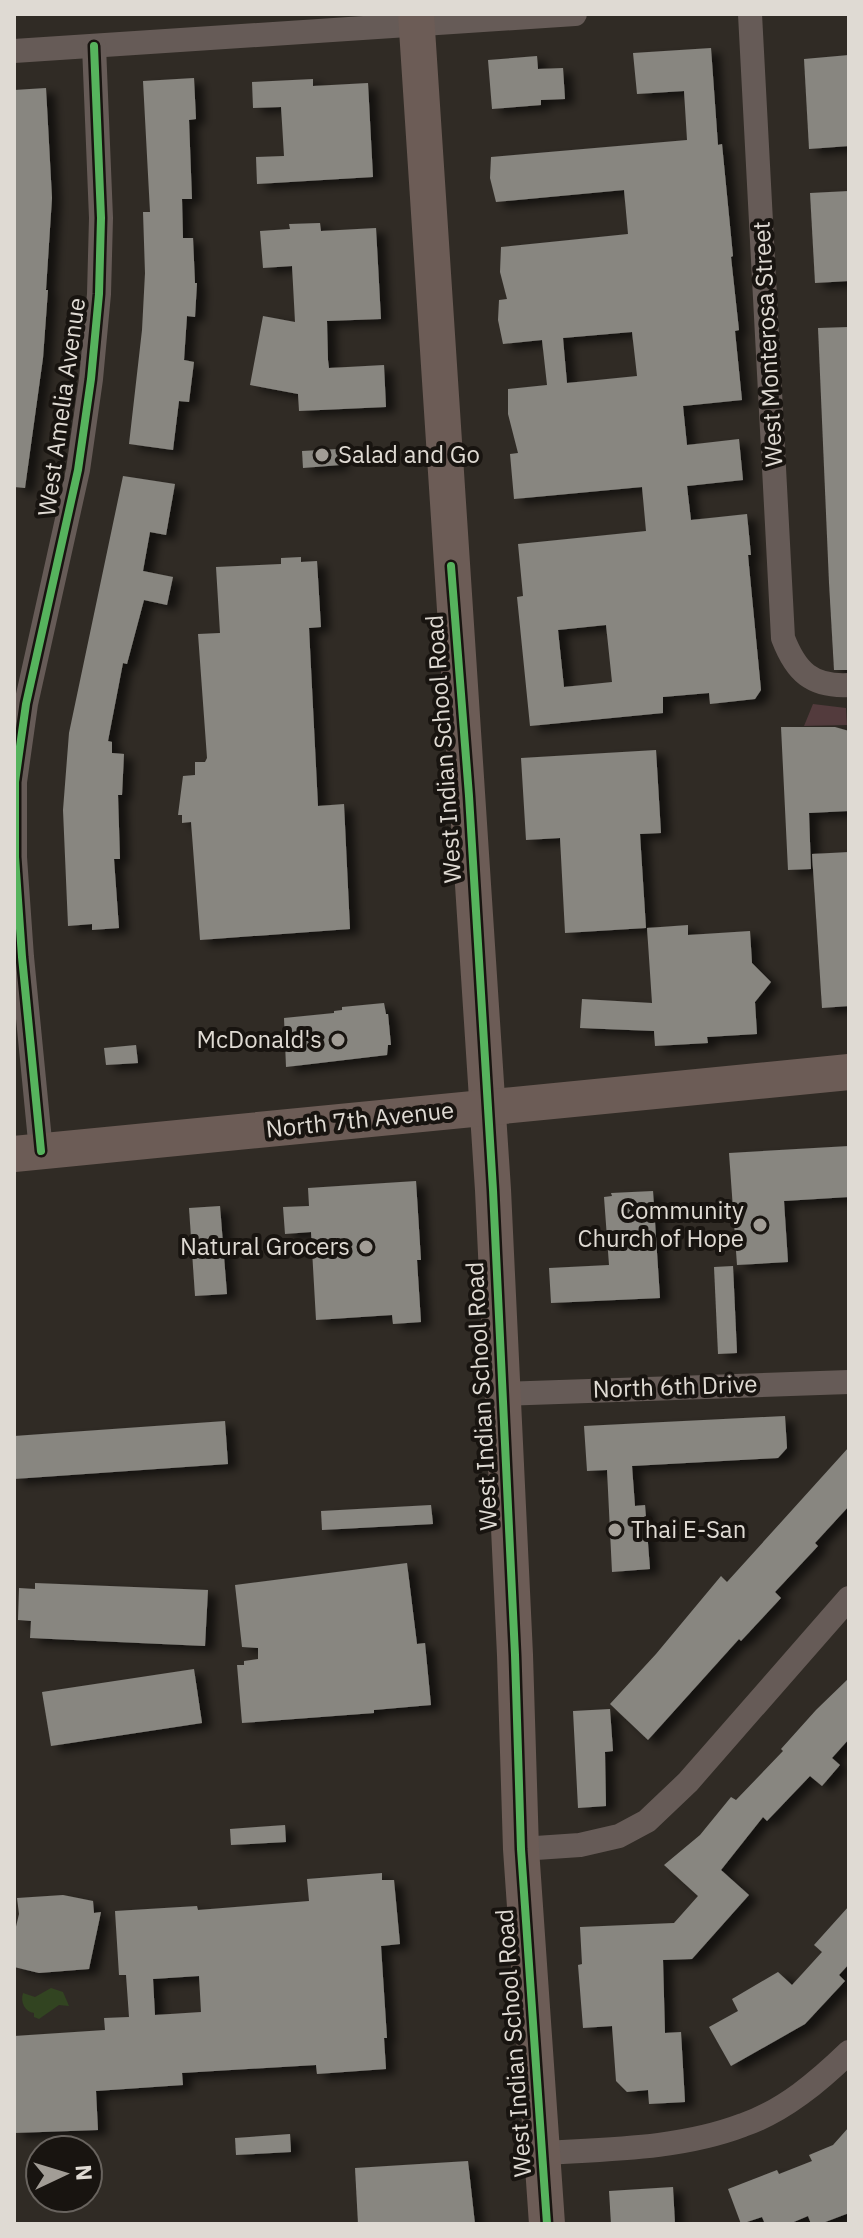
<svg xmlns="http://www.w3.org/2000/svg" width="863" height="2238" viewBox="0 0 863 2238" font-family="'IBM Plex Sans',sans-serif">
  <defs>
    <filter id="shadow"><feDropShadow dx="9" dy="5" stdDeviation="4" flood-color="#0009"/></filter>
  </defs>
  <rect width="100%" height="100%" fill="#302b25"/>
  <polygon fill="#533b3d" points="813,704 846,708 847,725 804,726"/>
  <path fill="#324421" d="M51 1988 63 1992 69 2006 59 2005 39 2019 34 2017V2013C25 2012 20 2002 23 1993L35 1997Z"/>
  <g fill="#888680" fill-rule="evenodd" filter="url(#shadow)">
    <path d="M711 48 718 145 722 144 733 256 731 257 739 330 735 331 742 400 683 406 687 445 739 439 743 480 687 486 691 520 747 514 751 555H748L761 690 755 699 710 704 709 693 663 697V713L530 726 517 597 523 596 518 544 646 531 642 487 514 499 510 454 518 453 508 414V389L547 385 542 340 503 344 498 320 499 300 507 299 500 272 501 247 628 234 624 190 496 202 490 178 491 157 687 140 684 91 637 94 633 53ZM632 332 637 376 567 383 563 338ZM606 625 612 682 564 687 558 630Z"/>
    <polygon points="849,55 849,146 809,149 804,59"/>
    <polygon points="537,56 538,69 563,68 565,99 541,100 541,105 492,109 488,60"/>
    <polygon points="194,78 196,119 189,120 192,199 182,199 183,238 193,238 195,283 197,283 195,317 187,316 184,360 194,362 189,402 179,401 173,450 129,444 142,330 145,273 143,212 150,212 143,81"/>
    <polygon points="313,79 313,86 368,83 373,177 257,184 256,157 284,156 281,107 253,108 252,82"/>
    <polygon points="46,88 52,198 46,290 48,290 43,358 25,488 14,487 14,90"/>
    <polygon points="849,191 849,281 815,283 810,193"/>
    <polygon points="320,223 321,231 376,228 381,319 327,321 328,360 329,368 384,365 386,407 299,411 298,394 250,385 263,316 295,322 292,266 263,268 260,231 290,229 289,224"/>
    <polygon points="849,327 849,670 834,670 829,583 818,328"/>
    <polygon points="338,449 340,465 303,468 302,451"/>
    <polygon points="123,476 175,484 166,535 150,532 143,571 173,577 167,605 144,600 127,664 123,663 108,741 112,742 112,753 124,754 122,795 118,795 120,859 114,859 119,928 92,930 92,924 68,926 63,810 69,733"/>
    <polygon points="301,557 301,562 317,561 321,627 309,628 318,806 344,804 350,929 200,940 191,822 182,823 182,815 178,815 183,776 195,775 195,762 205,762 207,758 198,634 220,633 216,567 281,564 281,558"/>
    <polygon points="781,727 835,727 849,731 849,811 809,813 811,869 788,870"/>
    <polygon points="656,750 661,833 640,834 646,928 565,933 560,838 526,840 521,758"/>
    <polygon points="849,852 849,1006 822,1008 812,854"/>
    <polygon points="688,925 688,935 750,931 752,963 771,982 755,1002 757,1034 707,1037 708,1043 655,1046 654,1031 580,1028 582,999 652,1003 647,928"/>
    <polygon points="384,1003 386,1014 388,1014 391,1045 388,1045 387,1055 286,1067 284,1018 334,1013 334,1011 342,1010 342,1007"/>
    <polygon points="136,1045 138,1063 106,1065 104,1048"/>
    <polygon points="849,1146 849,1197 784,1201 788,1262 737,1265 729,1153"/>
    <polygon points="416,1181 421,1260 417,1260 421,1322 393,1324 392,1315 316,1320 311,1232 285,1234 283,1207 309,1206 308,1188"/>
    <polygon points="653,1191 660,1298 551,1303 549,1268 609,1265 604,1197 612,1196 611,1193"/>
    <polygon points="220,1206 227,1294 195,1296 189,1208"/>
    <polygon points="733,1266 737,1353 718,1354 714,1267"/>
    <polygon points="785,1416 787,1448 778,1458 632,1466 635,1506 645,1505 650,1569 612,1572 607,1470 587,1471 584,1426"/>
    <polygon points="225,1421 228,1464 14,1479 14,1436"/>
    <polygon points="849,1447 849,1506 815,1543 818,1546 775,1592 781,1598 741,1641 739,1639 648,1740 610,1704 656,1654 721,1576 727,1582"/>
    <polygon points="431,1505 433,1524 322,1530 321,1511"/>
    <polygon points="407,1563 417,1644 425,1643 431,1705 374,1710 374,1713 242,1723 237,1665 244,1665 244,1661 258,1659 258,1648 242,1647 235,1585"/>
    <polygon points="35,1583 208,1590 205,1646 30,1638 31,1621 18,1620 19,1588 35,1589"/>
    <polygon points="194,1669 202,1723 51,1746 42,1692"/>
    <polygon points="849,1678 849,1739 832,1758 840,1765 822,1786 810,1776 767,1821 763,1817 721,1870 749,1895 692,1959 663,1960 665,2033 681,2032 685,2102 649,2104 648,2090 627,2092 616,2081 612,2026 583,2028 578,1965 582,1964 580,1927 674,1923 698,1896 664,1865 700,1835 731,1797 736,1800 783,1751 781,1749 816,1710"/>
    <polygon points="610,1709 613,1751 605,1752 606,1806 578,1808 573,1711"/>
    <polygon points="285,1825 286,1842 231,1845 230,1829"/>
    <path d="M382 1873V1880H394L400 1944 381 1946 387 2038H384L386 2069 317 2074 316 2065 182 2073 183 2085 96 2091 98 2130 14 2133V2036L105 2030 104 2018 129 2017 126 1975H119L115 1911 197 1906 198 1910 309 1901 307 1879ZM199 1976 201 2012 155 2015 153 1979Z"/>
    <polygon points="63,1895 93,1901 94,1913 101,1912 89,1969 39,1973 14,1967 14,1935 19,1914 17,1898"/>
    <polygon points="849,1906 849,1964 839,1975 845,1981 805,2024 731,2066 709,2027 738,2011 732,1999 778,1972 792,1985 822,1952 814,1945"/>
    <polygon points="849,2127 849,2213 820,2224 811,2224 808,2216 789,2224 765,2224 762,2217 741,2224 728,2189 777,2170 779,2174 812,2161 809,2155 833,2145"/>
    <polygon points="290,2134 291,2152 236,2155 235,2138"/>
    <polygon points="468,2161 475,2224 358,2224 355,2168"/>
    <polygon points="673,2187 675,2224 611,2224 609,2191"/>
  </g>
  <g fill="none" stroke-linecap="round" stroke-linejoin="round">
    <g stroke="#665b57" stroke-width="24">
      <path d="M750 14 783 638C796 672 812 687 849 685"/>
      <polyline points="14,51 575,14"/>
      <polyline points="41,1151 22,957 15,857 15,782 26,704 78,470 91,379 99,294 101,218 94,46"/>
      <polyline points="502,1394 849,1382"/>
      <polyline points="521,1849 580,1845 619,1836 647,1821 688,1782 849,1598"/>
      <path d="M542 2153C609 2149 680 2149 743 2125 784 2111 819 2081 849 2052"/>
    </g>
    <g stroke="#6c5c56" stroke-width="36">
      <polyline points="416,14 493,1190 515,1655 521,1849 547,2224"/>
      <polyline points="14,1154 849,1072"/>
    </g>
    <g stroke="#181410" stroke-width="13">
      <g id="cycleway">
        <polyline points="451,566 469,796 493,1190 515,1655 521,1849 547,2224"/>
        <polyline points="41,1151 22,957 15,857 15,782 26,704 78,470 91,379 99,294 101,218 94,46"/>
      </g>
    </g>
    <use href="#cycleway" stroke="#56b35d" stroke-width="8"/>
  </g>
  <g fill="#a29d96" stroke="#181410" stroke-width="3">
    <circle cx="322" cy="455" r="8"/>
    <circle cx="338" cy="1040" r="8"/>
    <circle cx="760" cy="1225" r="8"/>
    <circle cx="366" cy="1247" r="8"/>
    <circle cx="615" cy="1530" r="8"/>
  </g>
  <g text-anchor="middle" stroke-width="8" stroke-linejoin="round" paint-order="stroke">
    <g font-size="24" fill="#dfdad3" stroke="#181410">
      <text transform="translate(768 344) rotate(-93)" y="8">West Monterosa Street</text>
      <text transform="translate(62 407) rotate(-82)" y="8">West Amelia Avenue</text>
      <text transform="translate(444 749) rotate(-94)" y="8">West Indian School Road</text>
      <text transform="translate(360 1120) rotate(-6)" y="8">North 7th Avenue</text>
      <text transform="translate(675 1387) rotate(-2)" y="8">North 6th Drive</text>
      <text transform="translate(482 1396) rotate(-93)" y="8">West Indian School Road</text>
      <text transform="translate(514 2043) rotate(-94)" y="8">West Indian School Road</text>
    </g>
    <g font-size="24" fill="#dfdad3" stroke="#181410" text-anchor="end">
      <text x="338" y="463" text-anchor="start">Salad and Go</text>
      <text x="322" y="1048">McDonald's</text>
      <text x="744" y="1219">Community<tspan x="744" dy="28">Church of Hope</tspan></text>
      <text x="350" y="1255">Natural Grocers</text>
      <text x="631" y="1538" text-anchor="start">Thai E-San</text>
    </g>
  </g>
  <rect width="863" height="2238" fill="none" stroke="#dfdad3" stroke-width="32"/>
  <g transform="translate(64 2174) rotate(86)"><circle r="38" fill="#181410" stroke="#68635e" stroke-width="2"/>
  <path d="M0-6L14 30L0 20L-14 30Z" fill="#a29d96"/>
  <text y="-12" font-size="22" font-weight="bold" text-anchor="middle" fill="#dfdad3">N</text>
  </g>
</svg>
